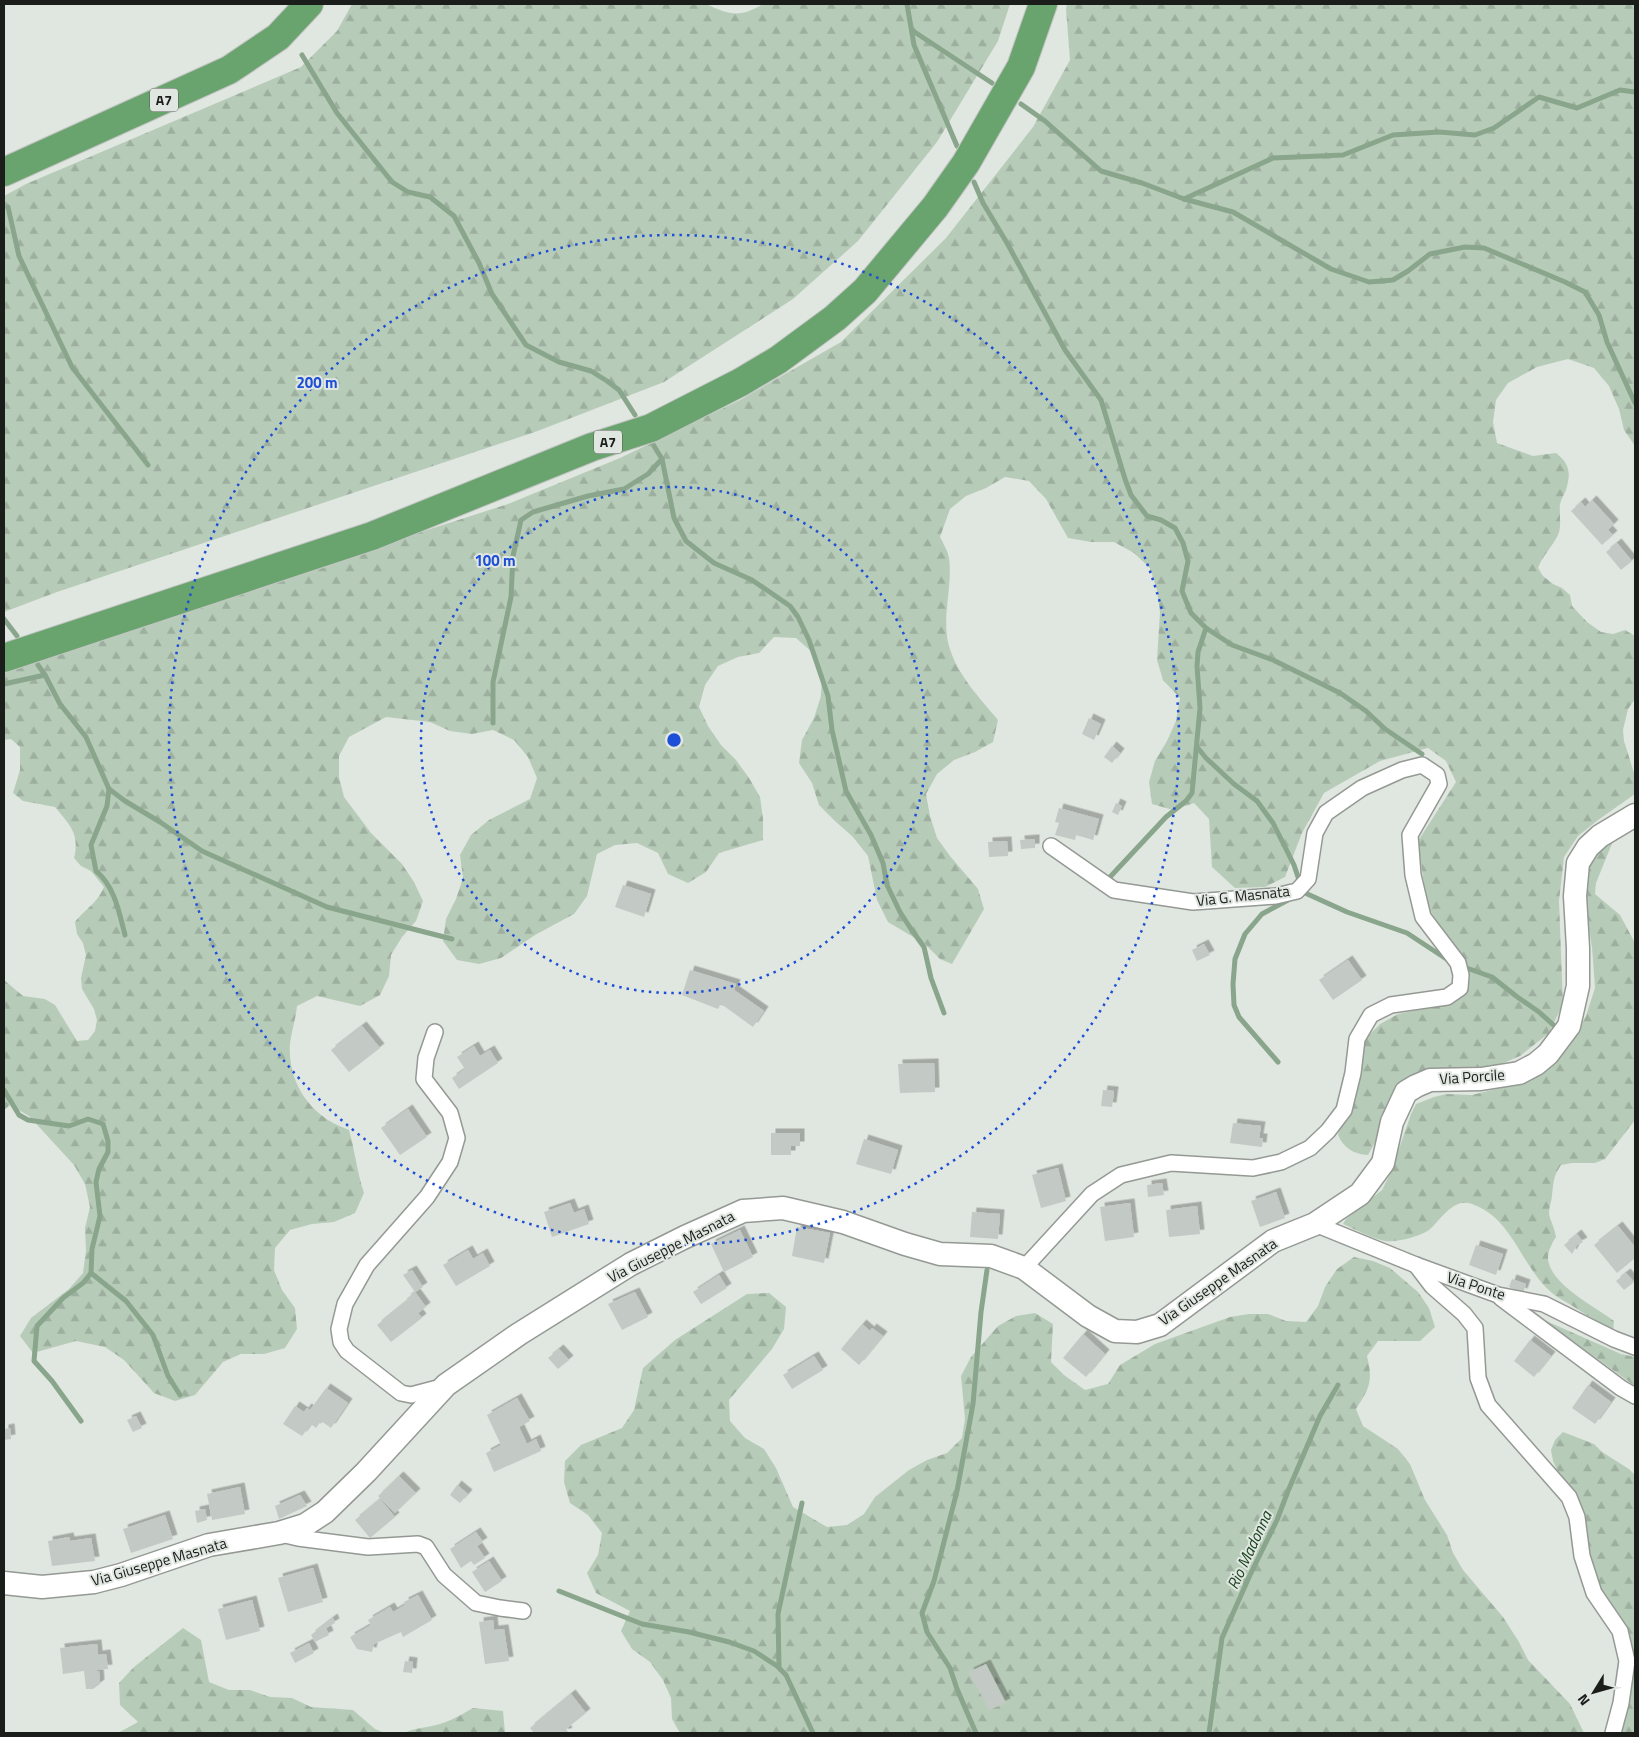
<svg xmlns="http://www.w3.org/2000/svg" width="1639" height="1737" viewBox="0 0 1639 1737" font-family="'Titillium Web',sans-serif">
  <defs>
    <pattern id="forest-firs" width="22" height="20" patternUnits="userSpaceOnUse" patternTransform="scale(1.25)"><rect width="22" height="20" fill="#b7ccb8"/><path d="M5 1l3.5 6h-7zM16 11l3.5 6h-7z" fill="#9daf9e"/></pattern>
    <filter id="shadow"><feDropShadow dx="4.5" dy="-4.5" stdDeviation="0" flood-color="#0004"/></filter>
  </defs>
  <rect width="100%" height="100%" fill="#e0e6e0"/>
  <g fill="url(#forest-firs)">
    <path d="M352 4H706C730 15 740 18 763 4H1010L998 41 937 142 858 241 793 299 664 382 535 432 57 592 4 612V196L26 184 301 67 337 31Z"/>
    <path d="M1067 4H1627L1635 5V446L1624 430 1619 409 1609 386 1594 368 1568 359 1537 367 1508 383 1496 400 1493 422 1497 443 1533 456 1556 453C1570 464 1571 473 1566 490 1564 495 1561 499 1560 504 1559 514 1562 526 1558 535 1552 547 1543 555 1538 568L1543 576 1553 584 1562 588 1570 595 1572 606 1587 622 1601 632 1613 634 1625 630 1635 636V699L1628 709 1623 730 1624 741 1635 776V794L1598 820 1578 836 1564 857 1559 901 1563 1004 1549 1033 1520 1056 1494 1067 1410 1079 1368 1155C1353 1154 1344 1148 1338 1135L1365 1039 1380 1024 1398 1014 1451 1003 1464 991 1470 978 1464 962 1427 906 1418 841 1456 782 1446 761 1428 748 1380 761 1324 793 1302 833 1285 877 1265 887 1235 888 1212 867 1209 819 1194 803 1173 810 1152 804 1149 782 1155 761 1167 741 1176 721 1180 698 1163 680 1157 660 1160 612 1157 590 1150 568 1134 553 1114 542H1091L1068 538 1046 499 1029 481 1005 477 986 488 966 496 950 509 940 537C943 543 948 551 949 558 953 587 941 618 949 646 957 675 980 698 998 720L993 742 975 752 954 760 937 774 926 794 930 816 937 838 950 856 978 889 984 909 952 964 940 959 925 944 888 922 877 900 868 856 853 837 835 821 819 805 812 783 799 763 802 740 814 718 821 696 822 673 813 653 796 638 774 637 759 653 738 657 718 666 705 685 699 707 708 726 721 745 736 760 749 778 760 797 763 819V840L719 853 706 872 688 883 668 874 658 853 637 843 615 845 597 854 587 896 574 914 535 935 501 958 479 964 457 960 443 941 446 919 456 899 463 878 460 855 471 835 489 820 530 799 537 778 528 757 514 740 493 730 472 734 450 731 430 722 386 717 349 737 339 756V777L344 797 371 833 402 864 414 882 423 901 416 921 402 937 391 955 389 976 380 995 360 1006 317 996 297 1006C296 1018 291 1033 290 1044 288 1075 302 1103 328 1120 334 1124 342 1127 349 1130 355 1151 357 1172 364 1193L355 1213 334 1222 312 1224 290 1230 275 1248 274 1270 282 1290 295 1308 297 1329 285 1348 264 1354H241L223 1362 195 1395 175 1401 154 1393 124 1360 105 1347 76 1341 33 1353 20 1336 31 1318 69 1289 83 1273 86 1251 85 1228 90 1207 85 1184 74 1165 29 1116 10 1105 4 1110V980L23 996 45 999 55 1005 77 1041 88 1040 95 1031 97 1020 94 1009 82 989 81 978 86 955 83 943 77 934 75 922C86 908 96 905 104 887L91 871 81 866 74 858C80 834 70 825 55 807L23 801 13 793 20 770V747L11 739 4 740V673L114 631 508 504 620 458 740 400 841 342 946 238 1033 127 1070 60 1066 9Z"/>
    <path d="M1613 841 1596 883 1595 894 1620 915 1635 943V1120L1605 1159 1595 1163H1572L1561 1165C1553 1177 1554 1181 1552 1195 1552 1202 1547 1210 1550 1218 1552 1224 1555 1230 1556 1237 1552 1243 1548 1251 1548 1258 1549 1284 1596 1307 1614 1321L1613 1332C1599 1323 1585 1314 1571 1305 1565 1301 1558 1298 1552 1293 1521 1267 1513 1218 1472 1204 1453 1197 1441 1220 1429 1230 1421 1236 1395 1243 1385 1241 1372 1238 1356 1230 1343 1224L1346 1219 1382 1190 1391 1172 1411 1114 1416 1104 1434 1097 1446 1094 1472 1095 1500 1088 1536 1073 1569 1047 1586 1016 1595 988 1592 947 1583 897 1589 861 1602 846Z"/>
    <path d="M1354 1257 1373 1261 1390 1268 1418 1292 1429 1308 1435 1327 1420 1341H1378L1367 1356C1373 1381 1370 1388 1356 1409L1363 1426 1398 1449 1410 1464 1425 1500 1447 1535 1453 1553 1463 1570 1503 1617 1519 1642 1528 1660 1570 1704 1584 1733H680L672 1719 671 1698 663 1680 650 1662 632 1649 621 1631 630 1611 596 1593 587 1573 598 1555 602 1533 588 1515 570 1503 564 1482 565 1461 581 1445 622 1428 634 1410 643 1368 675 1340 747 1294 769 1293 786 1307 784 1329 772 1349 729 1400 730 1421 745 1438 764 1449 776 1468 793 1507 827 1527 847 1525 864 1514 875 1497 909 1470 927 1460 947 1453 962 1438 965 1419 961 1376 971 1357 998 1326 1016 1316 1035 1313 1053 1324 1051 1362 1064 1375 1085 1390 1108 1384 1120 1365 1155 1344 1230 1317 1249 1314H1268L1286 1321 1306 1322 1318 1306 1325 1287 1337 1269Z"/>
    <polygon points="1544,1320 1621,1354 1635,1357 1635,1386"/>
    <polygon points="1563,1432 1594,1444 1602,1452 1629,1469 1635,1475 1635,1733 1621,1733 1631,1684 1603,1594 1592,1567 1585,1514 1558,1472 1553,1461 1551,1450 1555,1440"/>
    <polygon points="183,1628 201,1640 209,1682 229,1690 250,1690 270,1697 292,1698 311,1707 353,1710 375,1729 385,1733 118,1733 138,1722 120,1705 119,1683 134,1667"/>
    <path d="M473 1708 503 1711 505 1733H404C415 1728 425 1728 436 1725 449 1722 461 1715 473 1708Z"/>
  </g>
  <g fill="none" stroke-linecap="round" stroke-linejoin="round">
    <g stroke="#89a58b" stroke-width="5">
      <polyline points="907,4 914,45 957,146"/>
      <polyline points="913,31 992,83"/>
      <polyline points="302,55 337,113 392,182 408,192 430,197 454,216 479,263 492,294 526,345 559,362 591,371 607,381 619,390 635,415"/>
      <polyline points="1021,104 1045,121 1101,171 1142,183 1184,199 1233,212 1331,269 1369,282 1393,280 1408,271 1430,254 1465,247 1484,248 1565,282 1585,292 1599,315 1607,342 1635,403"/>
      <polyline points="974,182 983,203 1007,243 1065,350 1101,400 1125,479 1131,495 1147,516 1161,520 1175,528 1183,543 1188,561 1182,591 1191,613 1206,628 1232,645 1273,660 1340,693 1366,711 1385,729 1422,754"/>
      <polyline points="1184,199 1273,158 1343,155 1393,135 1439,132 1475,135 1494,128 1539,97 1577,108 1620,90 1635,92"/>
      <polyline points="8,207 19,256 72,367 148,465"/>
      <polyline points="654,446 662,459 674,518 686,541 714,563 752,580 790,606 798,617 809,640 828,696 832,730 846,791 871,835 883,863 887,885 900,912 911,929 924,947 931,978 944,1013"/>
      <polyline points="4,619 17,636"/>
      <polyline points="38,665 45,675 60,704 86,737 109,789 125,801 160,822 202,851 327,907 452,939"/>
      <polyline points="4,684 45,675"/>
      <polyline points="493,723 493,682 511,597 513,556 521,520 533,512 588,496 624,489 648,474 662,459"/>
      <polyline points="1197,747 1206,758 1234,784 1257,801 1273,823 1294,865 1303,892 1347,912 1407,933 1448,960"/>
      <path d="M109 789 107 806 91 845 96 871C115 887 119 912 125 935"/>
      <polyline points="1112,883 1110,877 1166,817 1186,801 1192,793 1200,708 1197,666 1198,652 1206,628"/>
      <polyline points="1461,966 1492,977 1516,996 1539,1012 1559,1030"/>
      <polyline points="1278,1062 1239,1017 1234,1005 1233,984 1235,959 1245,934 1262,914 1288,900"/>
      <polyline points="4,1090 19,1115 28,1120 69,1126 88,1119 103,1124 108,1141 108,1152 99,1169 96,1182 100,1216 92,1249 91,1273 83,1283 63,1298 37,1326 34,1361 52,1381 81,1421"/>
      <polyline points="91,1273 126,1301 153,1335 168,1376 180,1395"/>
      <polyline points="559,1591 642,1624 689,1632 729,1642 754,1651 777,1666 786,1675 813,1733"/>
      <polyline points="779,1667 778,1614 802,1503"/>
      <polyline points="976,1733 957,1689 950,1668 927,1632 922,1613 934,1581 957,1491 973,1404 981,1312 987,1270"/>
      <polyline points="1209,1733 1222,1638 1250,1575 1277,1520 1288,1491 1320,1416 1338,1385"/>
    </g>
  </g>
  <g fill="#c3c9c4" filter="url(#shadow)">
    <polygon points="1592,500 1614,524 1608,530 1613,535 1602,545 1571,511 1581,502 1585,507"/>
    <polygon points="1617,543 1632,561 1621,570 1606,552"/>
    <polygon points="1089,718 1101,724 1094,740 1082,734"/>
    <polygon points="1112,746 1120,753 1112,763 1104,757"/>
    <polygon points="1116,803 1122,806 1118,815 1112,812"/>
    <polygon points="1059,808 1099,819 1093,840 1076,835 1075,840 1055,835 1059,823 1055,822"/>
    <polygon points="1035,839 1035,848 1021,849 1020,840"/>
    <polygon points="1007,841 1008,856 989,857 988,842"/>
    <polygon points="623,885 651,894 644,917 615,907"/>
    <polygon points="1204,944 1210,955 1197,961 1192,950"/>
    <polygon points="1348,960 1362,980 1333,1000 1319,980"/>
    <polygon points="690,970 736,984 734,990 764,1011 753,1027 724,1006 720,1005 718,1009 682,995"/>
    <polygon points="362,1026 380,1048 349,1072 331,1050"/>
    <polygon points="474,1046 480,1056 490,1050 498,1063 459,1089 452,1078 465,1069 457,1057"/>
    <polygon points="934,1063 935,1092 900,1093 898,1064"/>
    <polygon points="1103,1090 1114,1091 1112,1107 1101,1106"/>
    <polygon points="408,1109 427,1137 400,1155 381,1128"/>
    <polygon points="1233,1123 1261,1126 1259,1138 1263,1138 1262,1147 1230,1143"/>
    <polygon points="771,1133 800,1133 800,1146 791,1146 791,1155 771,1155"/>
    <polygon points="864,1139 898,1150 891,1174 856,1164"/>
    <polygon points="1058,1168 1066,1201 1041,1208 1032,1175"/>
    <polygon points="1162,1183 1164,1195 1148,1197 1147,1185"/>
    <polygon points="1276,1192 1285,1218 1260,1227 1251,1201"/>
    <polygon points="570,1203 574,1213 584,1209 589,1224 552,1237 544,1212"/>
    <polygon points="1130,1203 1134,1237 1105,1241 1100,1207"/>
    <polygon points="1197,1206 1200,1234 1169,1237 1166,1210"/>
    <polygon points="972,1212 1000,1214 998,1239 970,1237"/>
    <polygon points="1618,1226 1635,1247 1635,1258 1617,1273 1594,1245"/>
    <polygon points="797,1227 830,1233 824,1263 792,1256"/>
    <polygon points="740,1230 753,1257 724,1272 711,1244"/>
    <polygon points="1577,1234 1583,1242 1577,1245 1572,1254 1564,1245"/>
    <polygon points="1476,1245 1503,1254 1496,1275 1469,1265"/>
    <polygon points="468,1250 473,1259 483,1253 490,1266 456,1286 443,1265"/>
    <polygon points="412,1270 423,1287 415,1292 403,1275"/>
    <polygon points="1626,1273 1634,1282 1624,1290 1616,1281"/>
    <polygon points="719,1275 727,1288 701,1304 693,1292"/>
    <polygon points="1512,1279 1526,1284 1523,1293 1509,1287"/>
    <polygon points="415,1292 426,1307 418,1313 422,1318 391,1342 377,1325 408,1300 406,1299"/>
    <polygon points="635,1292 648,1317 622,1330 608,1304"/>
    <polygon points="862,1324 870,1331 872,1328 883,1336 859,1365 841,1349"/>
    <polygon points="1083,1334 1105,1354 1086,1377 1063,1358"/>
    <polygon points="1530,1340 1551,1356 1534,1377 1514,1361"/>
    <polygon points="559,1349 569,1360 558,1369 548,1358"/>
    <polygon points="814,1356 823,1370 792,1389 783,1375"/>
    <polygon points="1588,1385 1611,1402 1595,1424 1572,1408"/>
    <polygon points="326,1388 348,1403 331,1428 321,1421 316,1428 311,1424 302,1436 283,1424 295,1406 304,1412 307,1408 310,1410"/>
    <polygon points="517,1398 530,1421 519,1427 527,1444 536,1439 541,1451 494,1472 486,1453 501,1445 487,1415"/>
    <polygon points="136,1416 142,1428 133,1432 127,1420"/>
    <polygon points="10,1428 11,1439 4,1440 4,1429"/>
    <polygon points="399,1476 416,1493 395,1513 378,1496"/>
    <polygon points="457,1485 468,1494 460,1503 450,1495"/>
    <polygon points="240,1487 245,1514 212,1520 207,1494"/>
    <polygon points="300,1495 307,1506 279,1519 275,1506"/>
    <polygon points="380,1499 395,1517 370,1538 355,1520"/>
    <polygon points="205,1509 207,1520 197,1523 195,1511"/>
    <polygon points="165,1515 173,1539 131,1553 123,1529"/>
    <polygon points="476,1532 483,1542 477,1546 485,1558 474,1565 471,1561 461,1568 450,1549"/>
    <polygon points="69,1537 70,1541 91,1538 95,1561 52,1566 48,1541"/>
    <polygon points="489,1561 502,1581 485,1592 472,1572"/>
    <polygon points="313,1568 323,1602 288,1612 278,1578"/>
    <polygon points="418,1595 432,1620 403,1637 401,1632 374,1644 372,1652 357,1649 350,1637 371,1625 368,1620 390,1607 393,1612 405,1605 404,1602"/>
    <polygon points="252,1600 260,1631 226,1640 218,1609"/>
    <polygon points="333,1618 335,1623 326,1628 329,1635 315,1642 311,1635"/>
    <polygon points="493,1620 494,1630 504,1629 509,1661 485,1664 479,1622"/>
    <polygon points="309,1643 314,1653 295,1663 290,1653"/>
    <polygon points="97,1644 98,1655 106,1654 108,1669 88,1671 99,1671 100,1684 93,1689 86,1689 84,1671 63,1674 60,1648"/>
    <polygon points="405,1661 413,1662 412,1673 403,1672"/>
    <polygon points="986,1664 1006,1703 989,1710 969,1672"/>
    <polygon points="571,1694 586,1713 566,1729 568,1732 566,1733 534,1733 530,1728"/>
  </g>
  <g fill="none" stroke-linecap="round" stroke-linejoin="round">
    <g stroke="#949994" stroke-width="18">
      <g id="street">
        <polyline points="435,1032 426,1058 424,1079 450,1113 457,1138 450,1162 427,1197 367,1265 345,1304 339,1329 341,1342 347,1351 401,1393 411,1395 445,1386"/>
        <polyline points="1315,1224 1416,1265 1498,1295 1544,1304 1614,1339 1635,1347"/>
        <polyline points="1416,1265 1432,1286 1464,1314 1475,1328 1478,1378 1488,1405 1569,1497 1577,1517 1582,1556 1594,1593 1620,1631 1627,1661 1621,1703 1613,1733"/>
        <polyline points="1024,1268 1092,1194 1121,1175 1171,1163 1253,1168 1281,1162 1310,1148 1328,1131 1344,1110 1353,1073 1357,1039 1371,1015 1391,1005 1447,997 1460,988 1461,975 1458,963 1423,917 1413,875 1410,835 1439,784 1437,775 1422,765 1402,770 1362,788 1326,813 1315,833 1308,879 1297,891 1276,896 1193,902 1114,890 1051,846"/>
        <polyline points="1501,1298 1621,1388 1635,1396"/>
        <polyline points="281,1534 298,1538 368,1547 418,1544 426,1547 444,1575 476,1603 500,1608 523,1611"/>
      </g>
    </g>
    <g stroke="#949994" stroke-width="25">
      <polyline id="secondary" points="4,1583 42,1587 94,1582 121,1575 209,1545 279,1533 305,1525 325,1512 366,1472 446,1385 519,1334 631,1264 685,1237 743,1211 783,1208 843,1222 905,1244 940,1254 991,1256 1024,1268 1088,1316 1115,1331 1137,1332 1160,1325 1273,1241 1315,1224 1360,1194 1383,1163 1392,1122 1406,1092 1416,1086 1430,1080 1481,1079 1519,1073 1536,1064 1548,1054 1569,1026 1578,986 1578,948 1575,896 1578,863 1588,847 1600,836 1635,815"/>
    </g>
    <g stroke="#c4c4c4" stroke-width="30">
      <g id="highway">
        <polyline points="4,172 229,70 278,37 309,4"/>
        <polyline points="4,658 372,536 592,447 651,428 741,382 778,360 835,318 865,291 935,207 966,163 1021,67 1043,4"/>
      </g>
    </g>
    <use href="#street" stroke="#fff" stroke-width="15"/>
    <use href="#secondary" stroke="#fff" stroke-width="22"/>
    <use href="#highway" stroke="#69a46f" stroke-width="28"/>
  </g>
  <g fill="none" stroke="#1d4ed8" stroke-width="2.5" stroke-dasharray="2.5 5">
    <circle cx="674" cy="740" r="253"/>
    <circle cx="674" cy="740" r="505"/>
  </g>
  <g text-anchor="middle" stroke-width="4" stroke-linejoin="round" paint-order="stroke">
    <g fill="#e0e6e0" stroke="#565956" stroke-width="1">
      <rect x="150" y="88.5" width="28" height="23" rx="4"/>
      <rect x="594" y="430.5" width="28" height="23" rx="4"/>
    </g>
    <g font-size="14" font-weight="bold" fill="#1b1d1b">
      <text x="164" y="105">A7</text>
      <text x="608" y="447">A7</text>
    </g>
    <g font-size="15" fill="#1b1d1b" stroke="#e0e6e0">
      <text transform="translate(1243 896) rotate(-6)" y="5">Via G. Masnata</text>
      <text transform="translate(1472 1077) rotate(-4)" y="5">Via Porcile</text>
      <text transform="translate(671 1247) rotate(-27)" y="5">Via Giuseppe Masnata</text>
      <text transform="translate(1218 1282) rotate(-35)" y="5">Via Giuseppe Masnata</text>
      <text transform="translate(1476 1286) rotate(18)" y="5">Via Ponte</text>
      <text transform="translate(159 1562) rotate(-16)" y="5">Via Giuseppe Masnata</text>
    </g>
    <g font-size="16" font-style="italic" fill="#17431e" stroke="#e0e6e0">
      <text transform="translate(1249 1550) rotate(-65)" y="6">Rio Madonna</text>
    </g>
  </g>
  <circle cx="674" cy="740" r="8" fill="#1d4ed8" stroke="#e0e6e0" stroke-width="2.5"/>
  <g font-size="15" text-anchor="middle" font-weight="bold" fill="#1d4ed8" stroke="#e0e6e0" stroke-width="4" stroke-linejoin="round" paint-order="stroke">
    <text x="317" y="388">200 m</text>
    <text x="495" y="566">100 m</text>
  </g>
  <rect width="1639" height="1737" fill="none" stroke="#1b1d1b" stroke-width="10"/>
  <g transform="translate(1594 1692) rotate(233)" stroke="#e0e6e0" stroke-width="4" paint-order="stroke">
  <path d="M0-4L9 19L0 12L-9 19Z" fill="#1b1d1b"/>
  <text y="-8" font-size="14" font-weight="bold" text-anchor="middle" fill="#1b1d1b">N</text>
  </g>
</svg>
